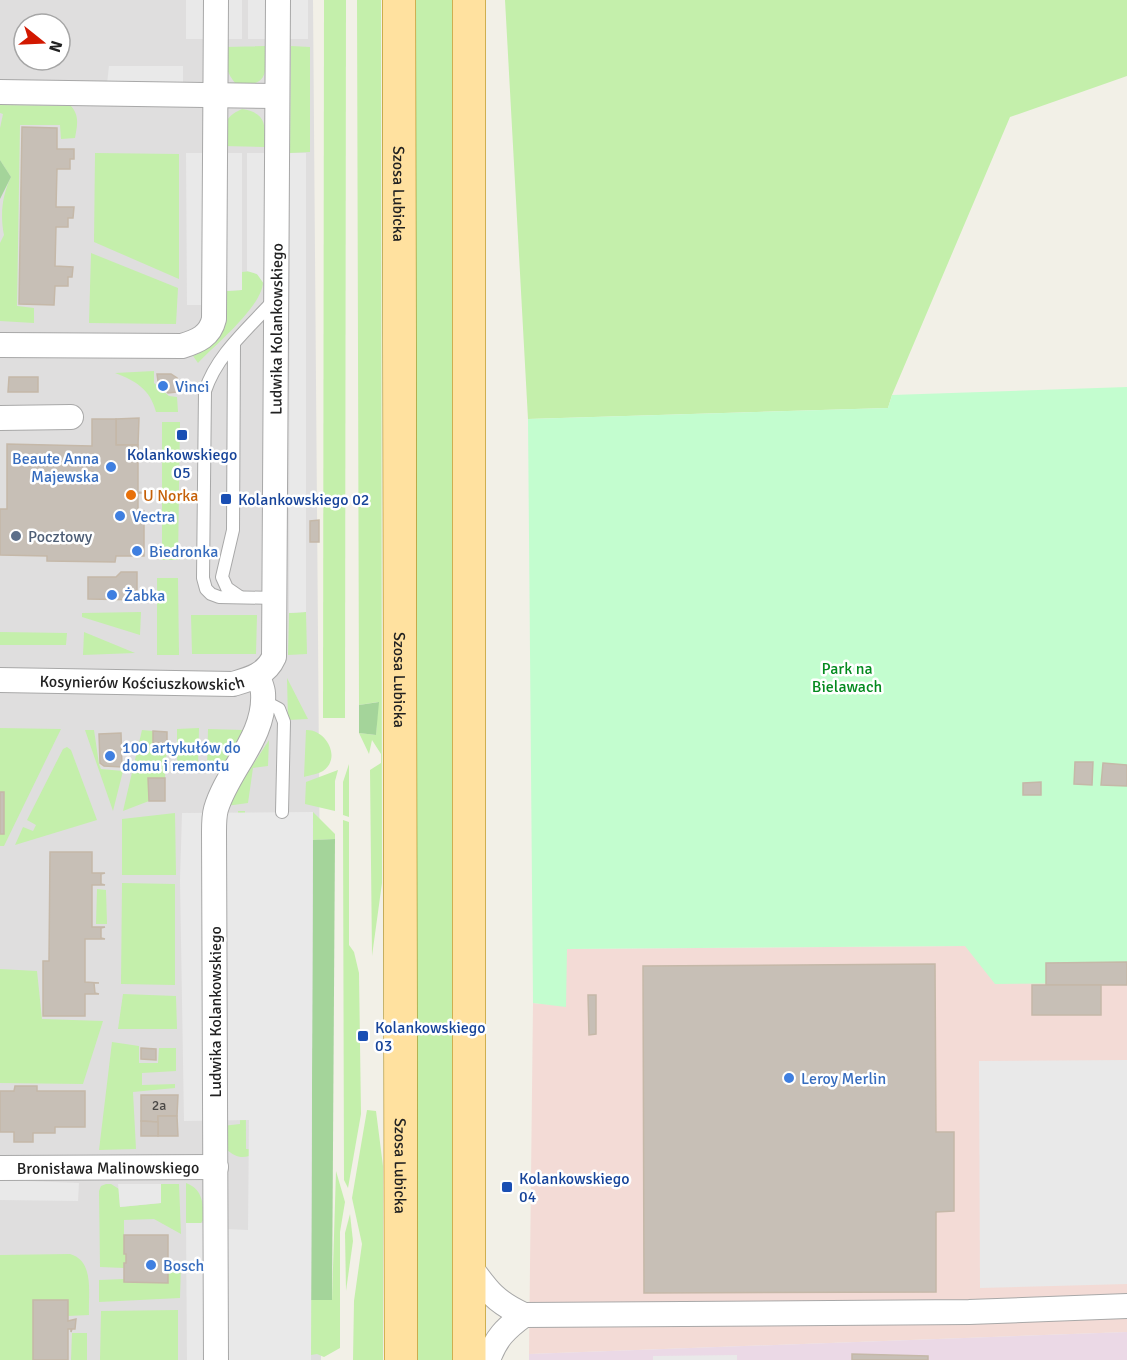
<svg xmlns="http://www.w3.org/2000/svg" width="1127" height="1360" viewBox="0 0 1127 1360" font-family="Signika,sans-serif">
  <rect width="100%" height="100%" fill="#f2f0e7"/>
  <path fill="#dfdede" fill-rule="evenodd" d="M0 0H313L322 1147 321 1360H0ZM24 24H60V60H24Z"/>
  <polygon fill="#f3dbd6" points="1127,796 1127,1332 529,1354 533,1003 566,1006 566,949 965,946"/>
  <polygon fill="#ebd9e6" points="1127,1332 1127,1360 529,1360 529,1354"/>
  <g fill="#c4efab">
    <polygon points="324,0 346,0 345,718 323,718"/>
    <polygon points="357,0 381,0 382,883 372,956 370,770 381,763 381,754 372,740 369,754 359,733 376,735 378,702 359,705"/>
    <polygon points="414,0 454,0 454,1360 415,1360"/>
    <polygon points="505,0 1127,0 1127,76 1010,117 892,395 888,408 528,419"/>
    <path d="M266 46C265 74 270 84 238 86 225 72 226 65 226 47Z"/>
    <polygon points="291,46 310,47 310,152 290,153"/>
    <path d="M0 105 71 106C80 116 77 126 75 138L61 139 60 125H20L17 306 34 308V323L0 321V243L4 235C0 216 2 195 11 177L0 160V128L3 114 0 113Z"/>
    <path d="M242 109C267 113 265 125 265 147L223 146C225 126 222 118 242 109Z"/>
    <polygon points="95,153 179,154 179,279 94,242"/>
    <polygon points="91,253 178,288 176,324 89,323"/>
    <path d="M251 271 260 276 263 281C264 305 215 345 198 363L193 356C222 345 219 318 224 291L242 290V272Z"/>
    <path d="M154 371V383L169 396 177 397 178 412H156C150 389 136 381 115 373Z"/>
    <polygon points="162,422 180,422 178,560 162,560"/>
    <polygon points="157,578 178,578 179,655 157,655"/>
    <polygon points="141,612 140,635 82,617 82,613"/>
    <polygon points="306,612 307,654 288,655 289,613"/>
    <polygon points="257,615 256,654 192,654 191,615"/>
    <polygon points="0,632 67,633 66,645 0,645"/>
    <polygon points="84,632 135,653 83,655"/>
    <polygon points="287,678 308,719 288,720"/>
    <polygon points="0,728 61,729 4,846 0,846 0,834 4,833 4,793 0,792"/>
    <polygon points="199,728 198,767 177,768 177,729"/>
    <path d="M208 729 244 730C234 751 232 762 207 769Z"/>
    <polygon points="85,730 94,730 99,764 101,769 123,771 113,811"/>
    <polygon points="142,730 153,731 153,742 167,743 165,778 149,778 149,801 123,811"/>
    <path d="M306 730C326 729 342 758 323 771 318 774 310 775 304 777Z"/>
    <polygon points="269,740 268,766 253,768 248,803 226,806"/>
    <polygon points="67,747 71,750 97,820 15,845 23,827 33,831 36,825 27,820 63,749"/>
    <polygon points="349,764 349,817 343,815 343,782"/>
    <polygon points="338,770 335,781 335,811 305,804 306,782"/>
    <path d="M238 811H245L246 1149 261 1150C247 1159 238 1160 226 1149L222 1126 240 1124Z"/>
    <polygon points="313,812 335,834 335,839 313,840"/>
    <polygon points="175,813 176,875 122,875 122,819"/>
    <polygon points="343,820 349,822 349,945 354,952 359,973 361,1114 348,1188 344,1180"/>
    <polygon points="122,883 175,884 175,985 121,984"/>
    <polygon points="97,889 106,890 107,924 96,924"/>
    <polygon points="0,969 37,971 42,1019 103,1021 83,1084 0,1083"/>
    <polygon points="123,994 176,996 177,1029 118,1029"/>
    <polygon points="112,1042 139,1046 139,1063 158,1063 159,1048 176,1048 176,1071 142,1073 142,1085 175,1084 175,1088 133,1092 136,1149 99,1150"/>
    <polygon points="367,1110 376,1111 383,1166 383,1360 353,1360 354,1301 362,1244 352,1198"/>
    <polygon points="336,1171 345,1202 340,1232 340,1348 324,1357 317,1354 311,1355 311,1300 332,1300"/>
    <path d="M186 1183C203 1189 203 1204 204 1219L201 1223H186Z"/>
    <polygon points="106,1184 111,1184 119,1189 120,1207 161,1203 161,1184 179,1184 181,1234 154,1219 124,1220 124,1254 126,1254 126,1263 124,1263 124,1268 100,1267 99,1191 101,1186"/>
    <polygon points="350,1214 353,1241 346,1291 345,1233"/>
    <path d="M70 1254C95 1261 88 1294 89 1315L68 1316 33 1300V1360H0V1255Z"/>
    <polygon points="168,1263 181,1263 180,1298 99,1302 99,1280 124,1279 124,1282 167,1283"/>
    <polygon points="178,1310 178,1360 100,1360 101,1311"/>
    <polygon points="72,1333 87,1333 87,1360 71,1360"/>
  </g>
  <g fill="#a4d49a">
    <polygon points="0,160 11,177 0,199"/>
    <polygon points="379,702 376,735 359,733 359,705"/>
    <polygon points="335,839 332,1300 311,1300 313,840"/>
  </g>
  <polygon fill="#c3fdcf" points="1127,387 1127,983 995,984 965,946 567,949 566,1007 533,1003 528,419 888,408 892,395"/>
  <g fill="#e9e9e9">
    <rect x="186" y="0" width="56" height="39"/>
    <rect x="248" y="0" width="60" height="39"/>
    <polygon points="109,66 183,66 183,85 107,84"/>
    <polygon points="186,153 242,153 242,290 225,291 224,305 187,305"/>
    <polygon points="247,153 264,153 264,284 257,274 247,271"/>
    <polygon points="290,153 306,153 306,612 289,613"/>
    <polygon points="313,812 311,1360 223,1360 225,1229 248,1230 249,1120 184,1121 180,880 182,813"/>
    <polygon points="1127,1060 1127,1284 980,1288 979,1061"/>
    <polygon points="0,1180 79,1183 78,1201 0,1200"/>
    <polygon points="118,1184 161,1184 161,1203 120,1207"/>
    <polygon points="186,1223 204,1223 205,1360 187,1360"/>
    <polygon points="737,1355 737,1360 653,1360 653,1356"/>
  </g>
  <g fill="#c7bfb6" stroke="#c5b8a8" stroke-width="1.5">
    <polygon points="22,127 57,128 57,149 74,149 74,159 70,159 70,169 57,169 56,207 74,207 73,218 68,218 68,227 56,227 55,266 73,267 72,277 68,277 68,286 55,286 54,305 19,304"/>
    <polygon points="157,374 171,374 177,378 176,392 168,393 158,381"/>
    <polygon points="9,377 38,377 38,392 8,392"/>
    <polygon points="139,418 138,445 116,445 116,419"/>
    <polygon points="92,419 116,419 116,445 138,445 138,492 147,493 138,493 138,511 144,511 144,556 116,556 115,562 47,561 47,556 0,555 0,509 7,509 7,444 92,446"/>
    <polygon points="319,520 319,542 310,542 310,521"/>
    <polygon points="121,572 137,572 137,592 144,592 143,600 88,599 88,577 116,577"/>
    <polygon points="153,731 167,732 167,743 153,743"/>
    <polygon points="121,733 122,767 104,766 100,763 99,734"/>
    <polygon points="1075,762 1093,762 1092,785 1074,784"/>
    <polygon points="1103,763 1127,765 1127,786 1101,785"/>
    <polygon points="148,778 165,778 165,801 149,801"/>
    <polygon points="1041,782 1041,795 1023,795 1023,783"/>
    <rect x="0" y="792" width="4" height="42"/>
    <polygon points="50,852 92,852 92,873 105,873 101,874 101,884 105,885 92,885 92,927 105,927 101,928 101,938 105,939 85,939 85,982 99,983 94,983 95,993 99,994 85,994 85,1016 43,1016 43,961 49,961"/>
    <polygon points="1127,962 1127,985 1046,985 1046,963"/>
    <polygon points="935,964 936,1132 954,1132 954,1211 936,1212 936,1292 644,1293 643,966"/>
    <rect x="1032" y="985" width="69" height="30"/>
    <polygon points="588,995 596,995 596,1034 589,1035"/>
    <polygon points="141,1048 156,1049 156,1060 141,1059"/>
    <polygon points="15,1086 37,1086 37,1091 85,1091 85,1127 55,1127 55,1133 33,1133 33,1142 14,1142 14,1132 0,1132 0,1091 14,1091"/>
    <polygon points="141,1095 178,1095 177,1116 158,1116 158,1122 141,1121"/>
    <polygon points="158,1116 177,1116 178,1136 158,1136"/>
    <polygon points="141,1121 158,1122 158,1136 141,1136"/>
    <polygon points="124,1235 168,1235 168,1283 124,1282 124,1263 126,1263 126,1254 124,1254"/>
    <polygon points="33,1300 68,1300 68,1321 76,1319 75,1329 72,1329 71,1332 71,1329 68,1329 68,1360 33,1360"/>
    <polygon points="852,1354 928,1356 928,1360 852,1360"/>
  </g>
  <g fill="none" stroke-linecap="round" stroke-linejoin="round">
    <g stroke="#a8a8a8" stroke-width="14">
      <g id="lane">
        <path d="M274 300C249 328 217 354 205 391L203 578 206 589 211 594 219 597 276 598"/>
        <polyline points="234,344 233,530 222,577 227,588 240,597"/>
        <polyline points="262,700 279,709 284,722 282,812"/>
      </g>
    </g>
    <g stroke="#a8a8a8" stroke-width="26">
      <g id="street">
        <polyline points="0,92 277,96"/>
        <path d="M0 345 182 346C198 341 210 336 214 319L216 0"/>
        <polyline points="0,418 71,417"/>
        <path id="s1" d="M0 680 233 684C250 679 266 675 274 657L278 0"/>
        <path id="s2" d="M0 1168 216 1167"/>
        <path d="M469 1265C487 1290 495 1302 524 1315L969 1312 1127 1306"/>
        <path d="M216 1360 214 832C214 824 214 816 216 809 228 769 266 737 263 693 263 688 259 681 258 675"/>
        <path d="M488 1360C496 1338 505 1329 524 1315"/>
      </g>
    </g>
    <g stroke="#9e7c00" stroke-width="34">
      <g id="primary">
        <path id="s3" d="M399 0 401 1360"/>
        <polyline points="469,1360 469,0"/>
      </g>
    </g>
    <use href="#lane" stroke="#fff" stroke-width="12"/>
    <use href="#street" stroke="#fff" stroke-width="24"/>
    <use href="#primary" stroke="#ffe19f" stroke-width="33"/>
  </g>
  <g fill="#3f7fe0" stroke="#fff" stroke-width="2">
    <circle cx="163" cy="386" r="6"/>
    <circle cx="111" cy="467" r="6"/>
    <circle cx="120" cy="516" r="6"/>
    <circle cx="137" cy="551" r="6"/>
    <circle cx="112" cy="595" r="6"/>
    <circle cx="110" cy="756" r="6"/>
    <circle cx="789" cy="1078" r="6"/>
    <circle cx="151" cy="1265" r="6"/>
  </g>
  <g fill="#1a4fb4" stroke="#fff" stroke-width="2">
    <rect x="176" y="429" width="12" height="12" rx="3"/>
    <rect x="220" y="493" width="12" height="12" rx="3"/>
    <rect x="357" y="1030" width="12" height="12" rx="3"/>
    <rect x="501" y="1181" width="12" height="12" rx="3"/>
  </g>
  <circle fill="#e8710a" stroke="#fff" stroke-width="2" cx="131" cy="495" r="6"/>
  <circle fill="#5c6f8a" stroke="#fff" stroke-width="2" cx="16" cy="536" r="6"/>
  <g text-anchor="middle" stroke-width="5" stroke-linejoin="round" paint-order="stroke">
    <g font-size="14" fill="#4a4846">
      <text x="159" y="1110">2a</text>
    </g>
    <g font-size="16" fill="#212121" stroke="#fff">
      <text dy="6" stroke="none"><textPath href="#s3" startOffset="194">Szosa Lubicka</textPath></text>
      <text dy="6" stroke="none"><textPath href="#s1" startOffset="612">Ludwika Kolankowskiego</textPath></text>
      <text dy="6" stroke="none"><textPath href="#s1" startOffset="142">Kosynierów Kościuszkowskich</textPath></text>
      <text dy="6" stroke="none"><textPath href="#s3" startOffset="680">Szosa Lubicka</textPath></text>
      <text transform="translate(215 1012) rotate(-90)" y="6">Ludwika Kolankowskiego</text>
      <text dy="6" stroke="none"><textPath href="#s3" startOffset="1166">Szosa Lubicka</textPath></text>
      <text dy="6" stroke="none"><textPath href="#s2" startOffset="108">Bronisława Malinowskiego</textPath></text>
    </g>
    <g font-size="16" fill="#366cbe" stroke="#fff" text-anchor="start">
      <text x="175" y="392">Vinci</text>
      <text x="99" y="464" text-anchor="end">Beaute Anna<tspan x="99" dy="18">Majewska</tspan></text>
      <text x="132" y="522">Vectra</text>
      <text x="149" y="557">Biedronka</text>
      <text x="124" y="601">Żabka</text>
      <text x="122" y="753">100 artykułów do<tspan x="122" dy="18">domu i remontu</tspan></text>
      <text x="801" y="1084">Leroy Merlin</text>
      <text x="163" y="1271">Bosch</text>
    </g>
    <g font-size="16" fill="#164399" stroke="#fff" text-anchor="start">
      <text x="182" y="460" text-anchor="middle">Kolankowskiego<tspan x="182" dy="18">05</tspan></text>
      <text x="238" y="505">Kolankowskiego 02</text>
      <text x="375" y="1033">Kolankowskiego<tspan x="375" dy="18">03</tspan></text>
      <text x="519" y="1184">Kolankowskiego<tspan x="519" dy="18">04</tspan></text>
    </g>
    <g font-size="16" fill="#c56008" stroke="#fff" text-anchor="start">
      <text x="143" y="501">U Norka</text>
    </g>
    <g font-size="16" fill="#4e5e75" stroke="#fff" text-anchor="start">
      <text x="28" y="542">Pocztowy</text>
    </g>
    <g font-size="16" fill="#048a1f" stroke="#fff">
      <text x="847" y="674">Park na<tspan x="847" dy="18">Bielawach</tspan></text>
    </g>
  </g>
  <g transform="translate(42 42) rotate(108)"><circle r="28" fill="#ffffff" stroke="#a6a6a6" stroke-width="1.5"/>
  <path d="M0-4.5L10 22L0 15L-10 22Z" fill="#d21800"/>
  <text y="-9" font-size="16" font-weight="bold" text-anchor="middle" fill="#212121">N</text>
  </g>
</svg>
